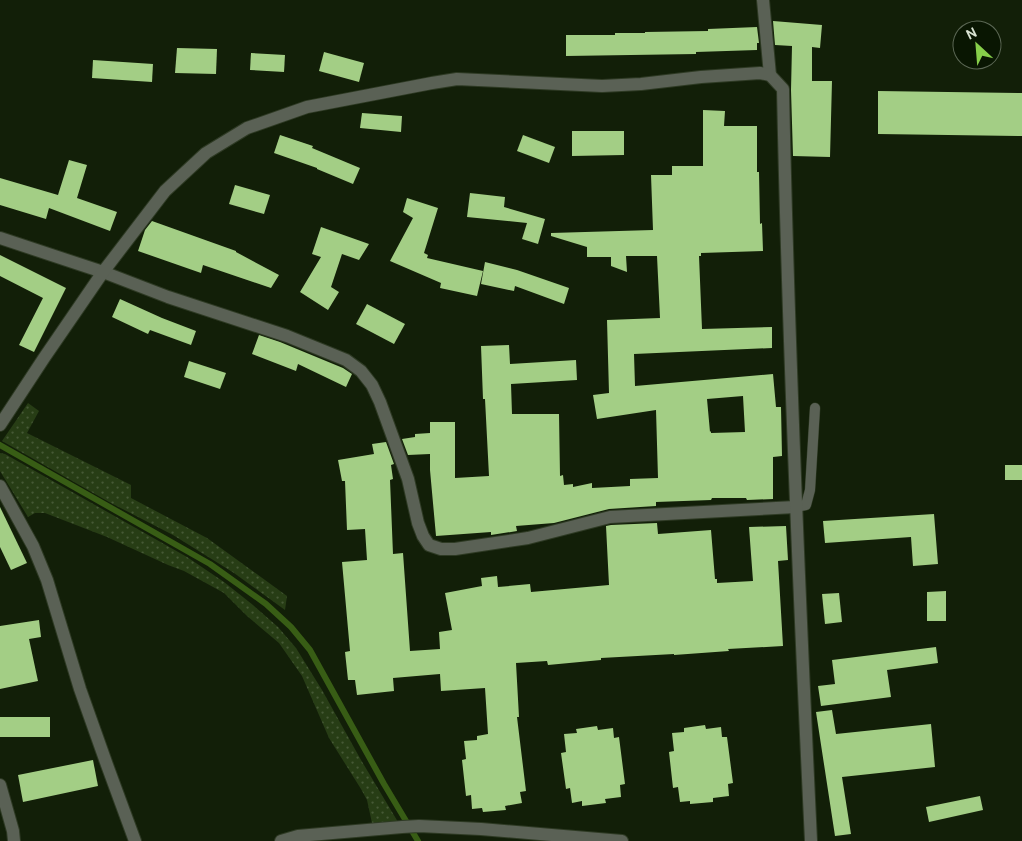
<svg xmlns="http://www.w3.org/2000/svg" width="1022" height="841" viewBox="0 0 1022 841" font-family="Overpass,sans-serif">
  <defs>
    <pattern id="grass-dots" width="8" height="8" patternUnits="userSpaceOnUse" patternTransform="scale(1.25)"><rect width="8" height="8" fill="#273d15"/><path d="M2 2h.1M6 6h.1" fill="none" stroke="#465936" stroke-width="1.8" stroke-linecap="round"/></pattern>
  </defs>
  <rect width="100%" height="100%" fill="#121f08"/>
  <g fill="url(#grass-dots)">
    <polygon points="28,403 39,411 27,433 131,485 131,498 207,538 287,596 285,610 234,573 173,535 109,502 2,441"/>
    <polygon points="0,453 5,454 187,557 224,582 253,605 278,627 296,648 322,690 361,760 398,822 372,823 367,800 361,789 329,738 302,676 279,643 247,616 224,593 184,571 168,565 107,537 45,513 35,513 28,517 0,471"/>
  </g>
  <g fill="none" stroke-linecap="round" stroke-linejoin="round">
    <polyline stroke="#385d15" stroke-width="6" points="0,445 210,564 266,604 291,627 310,650 384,784 418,841"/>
  </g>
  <g fill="#a3ce85" fill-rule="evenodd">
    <polygon points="773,21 822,25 820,48 812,47 812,81 832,81 830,157 793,156 791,90 792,46 775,45"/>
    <polygon points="757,27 759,43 757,43 757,50 696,52 696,54 566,56 566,35 615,35 615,33 645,33 645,32 708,31 708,29"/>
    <polygon points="177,48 217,49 216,74 175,73"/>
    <polygon points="324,52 364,63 359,82 319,71"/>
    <polygon points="251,53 285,55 284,72 250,70"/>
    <polygon points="93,60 153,64 152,82 92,78"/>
    <polygon points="878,91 1022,93 1022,136 878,134"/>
    <path d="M703 110 725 111 724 126H757V172H759L760 224 762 223 763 251 701 253V256H699L702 329 772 327V348L634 354 635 386 773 374 776 407H781L782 456 773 457V499L747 500 746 498H712L711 500 656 502V506L609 509 554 523 516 526 517 531 491 535V532L436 536 430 470V454L408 455 402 439 415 437V434L430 433V422H455V478L489 476 485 399H483L481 346 509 345 510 364 576 360 577 380 511 384 512 414H559L560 476 563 475 564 485 573 484V487L592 483V488L630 486V479L658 478 656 410 597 419 593 395 609 393 607 320 660 318 657 256H626L627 272 611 266V257H587V247L551 236V233L653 230 651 175H672V166H703ZM743 396 745 432 711 433V431L710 432 707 399Z"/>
    <polygon points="362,113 402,116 401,132 360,128"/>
    <polygon points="572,131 624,131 624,155 572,156"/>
    <polygon points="280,135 313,146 312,148 360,168 353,184 317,169 317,168 274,153"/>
    <polygon points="523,135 555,147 549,163 517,151"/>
    <polygon points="69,160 87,165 77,198 117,212 110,231 49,208 46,219 0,205 0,178 58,195"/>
    <polygon points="235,185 270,195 264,214 229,204"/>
    <polygon points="470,193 505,197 504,207 545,219 538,244 522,239 527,223 467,217"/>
    <polygon points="407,198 438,208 424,253 428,255 427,258 483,271 477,296 440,288 441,283 390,261 413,218 403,212"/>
    <polygon points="152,221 236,251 236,252 279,275 271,288 203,265 201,273 138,251 145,230"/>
    <polygon points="321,227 369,244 359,260 342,254 331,287 339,292 328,310 300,292 321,257 312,254"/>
    <polygon points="0,255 66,288 34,352 19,345 43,298 0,276"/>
    <polygon points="485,262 517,270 569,288 564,304 515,286 514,291 481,284"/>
    <polygon points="120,299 162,318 196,331 191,345 150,330 148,334 112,317"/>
    <polygon points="367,304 405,324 394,344 356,324"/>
    <polygon points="259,335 280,342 343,368 352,374 346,387 298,364 296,371 252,354"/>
    <polygon points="189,361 226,373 220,389 184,377"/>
    <polygon points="386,442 394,464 391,465 393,479 390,480 393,554 403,553 410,651 440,649 439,632 452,630 445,593 482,586 481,578 497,576 498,587 530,584 531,592 609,585 606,526 611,525 657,523 658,534 711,530 715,579 717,579 717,583 753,581 749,527 786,526 788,560 778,561 783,646 728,649 729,651 674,655 674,654 601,658 601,660 548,665 547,661 516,663 519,717 517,717 526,791 520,792 522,803 505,806 506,810 483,812 482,808 472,809 471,795 466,796 462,760 466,759 464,741 477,740 477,736 488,734 485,688 441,691 440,674 393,678 394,691 357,695 355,680 348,680 345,652 350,651 342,562 367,560 365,529 347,530 345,481 342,481 338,460 374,454 372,444"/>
    <rect x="1005" y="465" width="17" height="15"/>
    <polygon points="0,507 27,563 11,570 0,547"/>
    <polygon points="934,514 938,564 913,566 911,537 825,543 823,521"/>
    <polygon points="946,591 946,621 927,621 927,592"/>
    <polygon points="839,593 842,622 825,624 822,594"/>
    <polygon points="39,620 41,637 29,639 38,681 0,689 0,626"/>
    <polygon points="936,647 938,663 887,670 891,697 821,706 818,686 835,684 832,660"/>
    <polygon points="832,710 836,734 931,724 935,767 842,777 851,834 835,836 816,712"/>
    <rect x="0" y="717" width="50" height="20"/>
    <polygon points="705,725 706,729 721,727 722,737 727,737 733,783 728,784 729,796 713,798 713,802 690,804 690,801 680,802 678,787 673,788 669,752 674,751 672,733 684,732 684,728"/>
    <polygon points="597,726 598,730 613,728 614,738 619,737 625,784 620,785 621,797 605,799 606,803 582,806 582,801 572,803 570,788 566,789 561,753 566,752 564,734 577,733 576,729"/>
    <polygon points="93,760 98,786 23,802 18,775"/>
    <polygon points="980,796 983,810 929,822 926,807"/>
  </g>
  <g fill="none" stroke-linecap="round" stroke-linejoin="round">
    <g stroke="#2e3a24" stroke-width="11">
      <polyline id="service" points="795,507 806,505 810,490 815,408"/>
    </g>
    <g stroke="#2e3a24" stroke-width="14">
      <g id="minor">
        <polyline points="763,0 770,75"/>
        <polyline points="0,238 103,272 168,297 287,336 346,360 361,371 372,385 380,402 408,479 418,523 423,536 429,545 441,549 455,549 528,538 610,517 795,507"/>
        <path d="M0 425 44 358 103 272 165 191 206 153 247 128 307 107 432 83 457 79 602 86 641 84 701 77 760 73 770 75 783 89C788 340 799 591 811 841"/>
        <polyline points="0,486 33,546 47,580 80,689 107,765 135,841"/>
        <polyline points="0,785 13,831 14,841"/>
        <polyline points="281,841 298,836 402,827 419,826 481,829 622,841"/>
      </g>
    </g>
    <use href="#service" stroke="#5a6155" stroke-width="10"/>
    <use href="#minor" stroke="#5a6155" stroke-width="12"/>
  </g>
  <g transform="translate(977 45) rotate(334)"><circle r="24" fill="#091602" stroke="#5c6855"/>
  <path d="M0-4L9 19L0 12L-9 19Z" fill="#87cf4a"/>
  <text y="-8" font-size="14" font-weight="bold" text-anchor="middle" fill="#d8e2d2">N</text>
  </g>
</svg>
